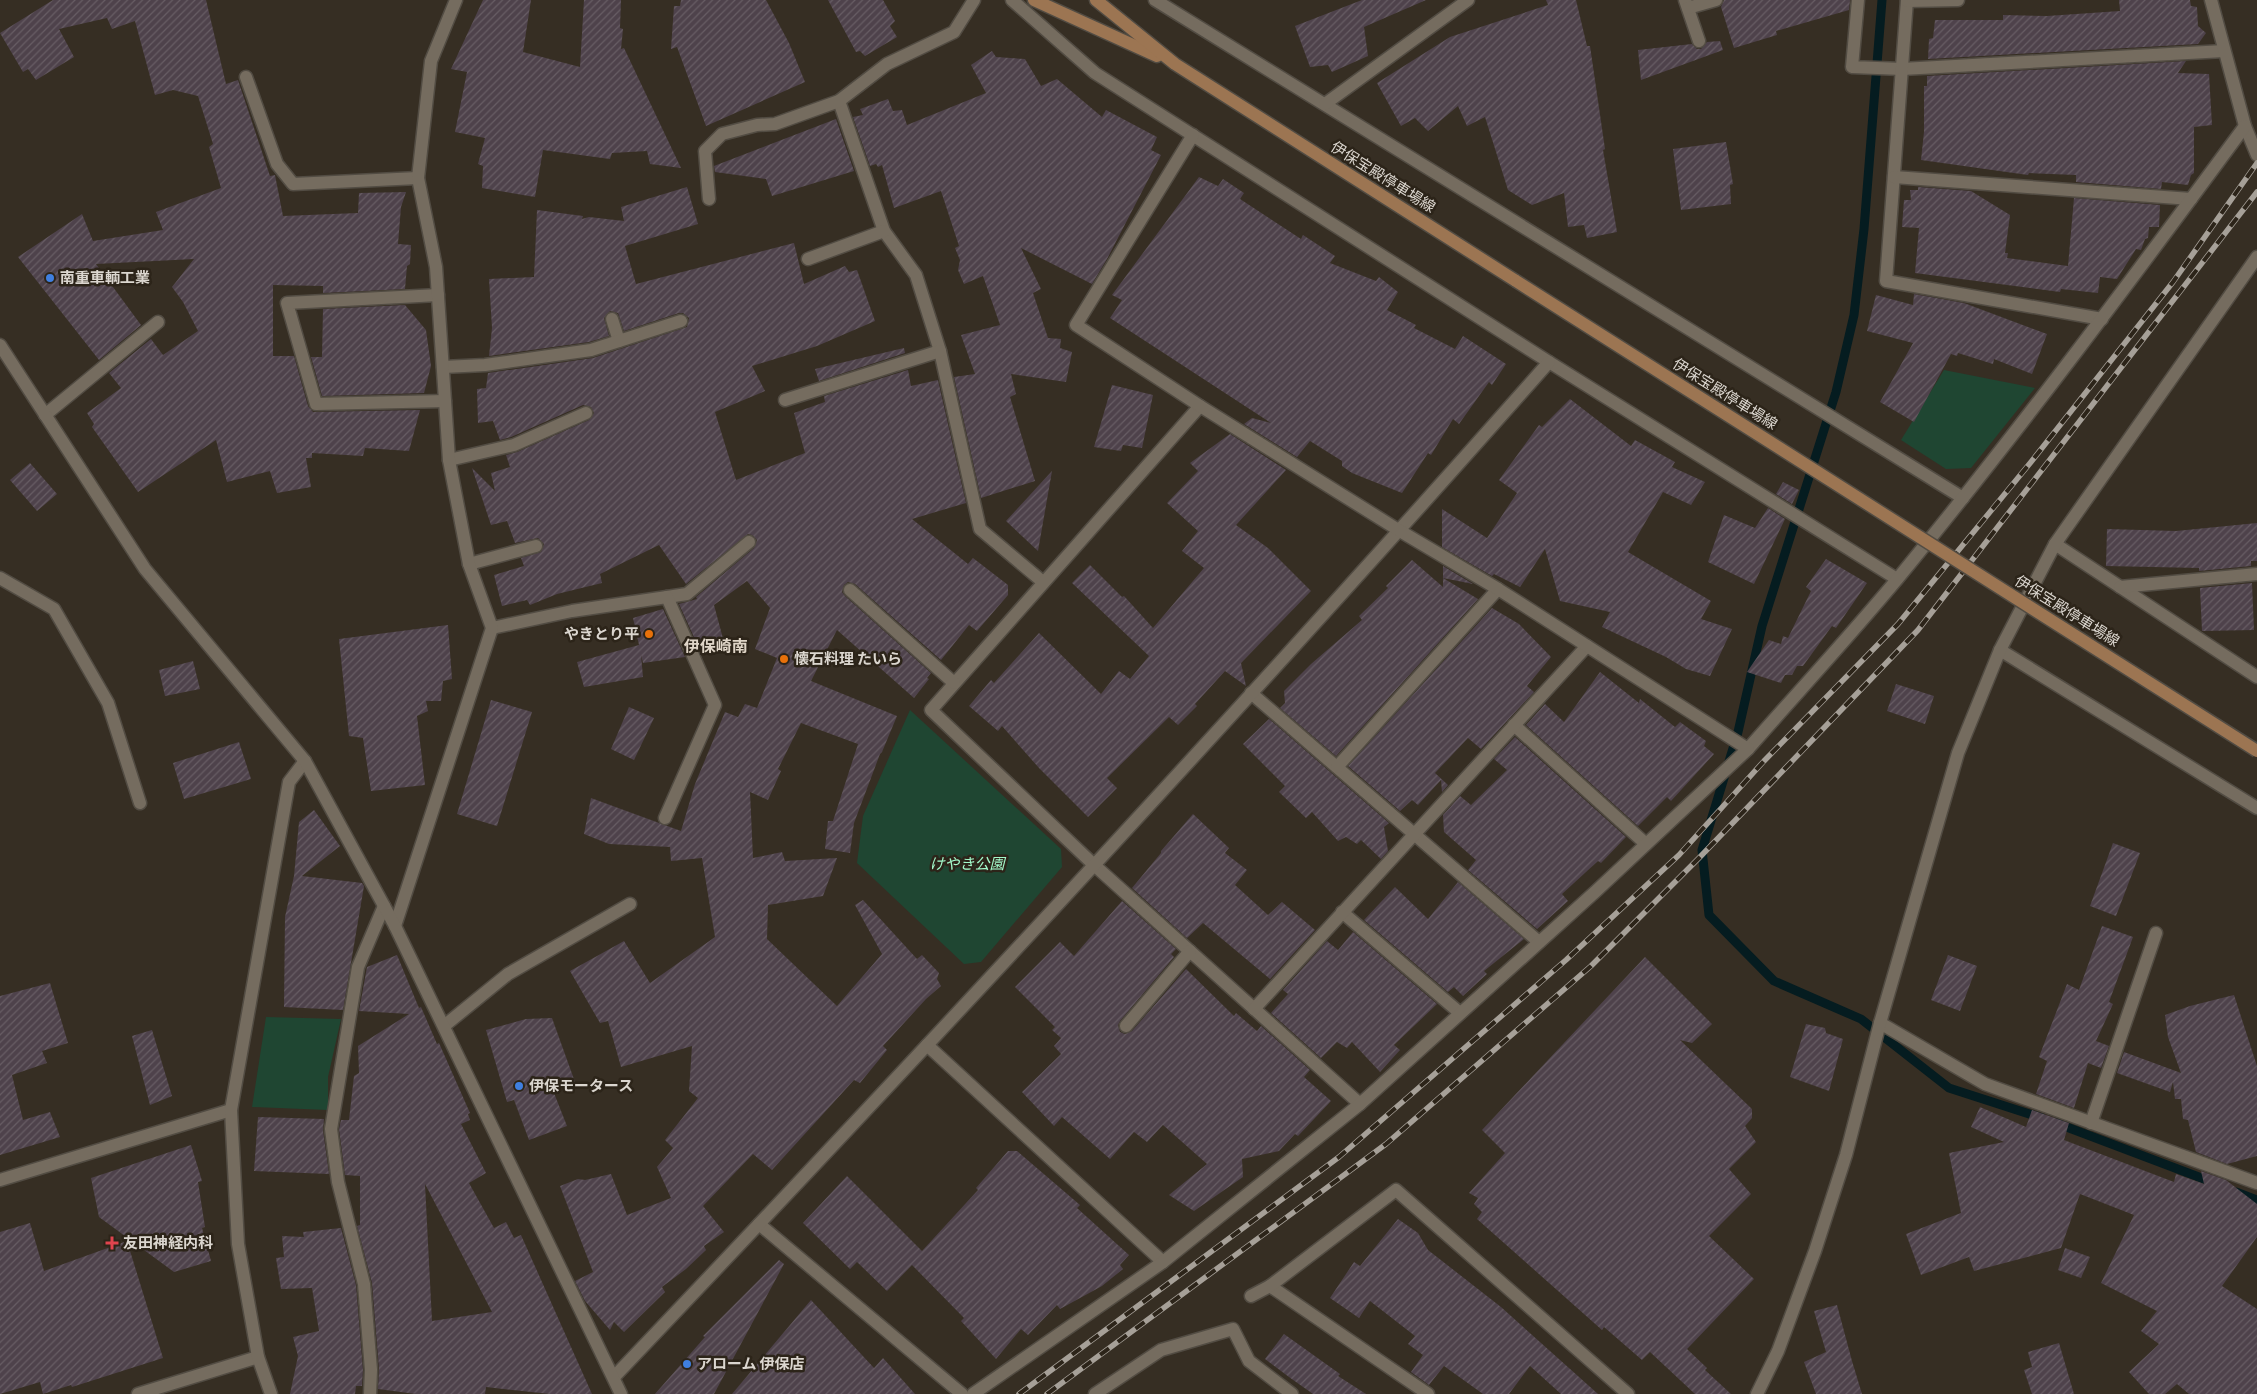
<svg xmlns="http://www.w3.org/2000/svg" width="2257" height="1394" viewBox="0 0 2257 1394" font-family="Literata,'Noto Sans JP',serif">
  <defs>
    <pattern id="building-hatch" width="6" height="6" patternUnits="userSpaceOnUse" patternTransform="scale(1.25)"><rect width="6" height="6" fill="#4e424b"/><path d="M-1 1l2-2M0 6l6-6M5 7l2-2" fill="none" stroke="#675d64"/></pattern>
  </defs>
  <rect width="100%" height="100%" fill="#362e23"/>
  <g fill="#1f4632">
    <polygon points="1944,370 2035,388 1971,468 1946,469 1901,440"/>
    <polygon points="910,710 1061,849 1062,867 981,962 964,964 857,863 863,816"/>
    <polygon points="266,1017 341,1019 328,1077 328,1110 252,1107"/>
  </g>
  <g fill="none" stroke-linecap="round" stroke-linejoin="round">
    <g stroke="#051c20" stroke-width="9">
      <polyline points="1882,0 1864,229 1854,315 1836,392 1762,626 1738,732 1702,850 1709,915 1774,981 1861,1019 1949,1088 2042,1118"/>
      <polyline points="2056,1123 2212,1182"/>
      <polyline points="2236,1192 2257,1200"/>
    </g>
  </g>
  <g fill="url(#building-hatch)" fill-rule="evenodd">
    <polygon points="53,0 206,0 226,84 238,80 270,176 275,175 283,216 358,213 359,193 406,192 401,207 398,244 411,245 410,264 407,266 405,289 323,293 323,286 273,285 273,356 294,356 308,406 313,412 420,410 409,451 365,448 363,456 312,453 312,458 306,458 311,487 277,493 270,471 227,482 216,440 138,492 92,427 94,424 87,413 121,388 109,373 151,339 163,355 198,331 183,302 172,287 194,259 96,264 141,325 99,360 18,257 82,214 93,241 163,230 156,212 221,188 209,147 213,144 198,96 173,90 155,95 135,21 112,29 107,18 59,29 74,57 36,80 28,69 23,72 0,33"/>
    <polygon points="483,0 531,0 523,52 580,67 584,0 621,0 620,28 623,29 621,49 624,48 681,168 650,164 647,151 612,153 610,159 543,150 535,197 482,188 483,166 478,164 485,138 455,132 467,72 451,69"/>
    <polygon points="681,0 766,0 789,43 805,82 706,126 677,47 671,49 674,6 680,6"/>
    <polygon points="828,0 883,0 895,21 890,26 897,37 865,56 860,51 856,52"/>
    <polygon points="1362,0 1426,0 1364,27 1368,56 1332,72 1328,65 1310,67 1295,26"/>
    <polygon points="1546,0 1576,0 1587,46 1590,46 1605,149 1603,150 1617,232 1587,238 1584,225 1568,227 1564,193 1532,205 1508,190 1485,117 1467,126 1458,106 1428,131 1415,118 1401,126 1377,83 1450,37 1548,5"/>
    <polygon points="1724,0 1850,0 1849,10 1776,31 1777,35 1734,48 1721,7"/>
    <polygon points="2119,0 2190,0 2191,6 2197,7 2198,26 2206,33 2198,44 1928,59 1929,39 1933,38 1935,20 2003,20 2003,15 2047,16 2120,11"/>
    <polygon points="1720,41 1723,50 1641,80 1638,50 1692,44 1697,49 1701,49 1707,42"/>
    <polygon points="992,51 996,57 1025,59 1041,86 1057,79 1102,117 1106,110 1157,137 1151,150 1161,155 1107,259 1092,284 1021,248 1041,289 1033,293 1048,338 1061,339 1060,348 1072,352 1066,382 1011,374 1016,394 1010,397 1035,481 981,498 954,377 975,374 961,335 1000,325 983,276 964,284 958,270 960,260 955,248 959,246 941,191 894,208 882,165 878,167 876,164 870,166 853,117 863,115 860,109 888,99 893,111 902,110 907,125 986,93 971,65"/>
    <polygon points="2186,61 2178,73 2209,74 2212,125 2194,127 2194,173 2191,175 2188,185 2162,182 2161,189 2076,182 2076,175 2029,173 2028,175 1921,160 1924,132 1924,86 1927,86 1927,76"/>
    <polygon points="836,119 854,171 772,196 766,179 715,172 714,166"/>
    <polygon points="1726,142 1733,184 1730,185 1731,204 1681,210 1673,149"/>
    <polygon points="1199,177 1218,186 1223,179 1244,193 1240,199 1301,239 1303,235 1335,256 1330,263 1376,281 1379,277 1398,292 1387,310 1416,325 1414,328 1455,349 1463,336 1506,364 1492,385 1489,382 1459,424 1453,419 1431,455 1428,453 1402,493 1352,473 1342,466 1342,461 1310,441 1297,457 1244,424 1252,418 1271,423 1110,318 1122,300 1112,295"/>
    <polygon points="687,187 698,224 625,246 636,284 794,243 804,284 845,266 849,272 857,270 875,321 817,346 752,366 765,391 715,412 736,480 805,453 794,413 825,402 824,396 908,370 911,386 938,380 966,503 912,519 968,564 973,558 1008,585 1008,595 977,631 969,625 941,660 855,584 848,582 844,585 842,592 845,596 931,673 927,678 929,679 914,698 837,630 811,681 897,716 882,752 880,754 854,823 850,853 825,849 828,821 833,821 858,744 801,723 778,769 781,771 768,800 750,792 753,858 782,852 785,861 837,858 823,896 768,905 767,939 837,1006 882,954 855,905 863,900 917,959 922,955 939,973 937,979 941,986 926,999 883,1046 887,1050 860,1083 854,1080 772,1170 753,1154 703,1206 724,1232 704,1246 706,1250 686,1269 662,1287 665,1292 624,1332 614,1322 610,1330 585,1301 575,1281 593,1272 560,1186 578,1179 585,1180 611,1174 627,1215 671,1198 657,1167 673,1148 665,1140 698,1098 689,1091 692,1046 621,1067 608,1021 600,1023 570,971 624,941 650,983 715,937 702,858 671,861 670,847 609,844 584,834 591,798 681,831 695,784 725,712 738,717 745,704 757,708 777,658 755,649 770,608 747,581 714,605 725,646 713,653 702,655 679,604 697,599 696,597 754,548 757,540 752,535 748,534 686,584 659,545 600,574 602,583 557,594 530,605 527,600 502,606 494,575 524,566 521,558 541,552 544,544 538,538 515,543 507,521 491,525 472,468 495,491 491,473 510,467 506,455 517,452 589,420 594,413 591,407 583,405 511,437 500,440 493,421 478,423 477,389 486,388 488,373 593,358 687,327 689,318 683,313 679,313 624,331 618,313 610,311 604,318 609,336 589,342 489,356 492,328 489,279 534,277 537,210 583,216 582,219 589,217 624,221 621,207"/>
    <polygon points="1918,187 1971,191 2010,215 2005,253 2008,253 2007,258 2068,266 2074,198 2160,205 2159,227 2149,227 2148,238 2145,239 2141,250 2136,249 2117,279 2100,277 2098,293 2061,289 2060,292 1915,273 1919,228 1902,227 1904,200 1911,200 1910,190 1918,190"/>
    <polygon points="1914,294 1964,303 2047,334 2032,374 1994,359 1993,364 1958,353 1957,356 1951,354 1914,422 1880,402 1913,343 1867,331 1876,295 1913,305"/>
    <polygon points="405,305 426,330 431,366 424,393 322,396 311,357 322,357 323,309"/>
    <polygon points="904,348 905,353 819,381 815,369"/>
    <polygon points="1112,385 1153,395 1142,448 1123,445 1121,451 1094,447"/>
    <polygon points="1570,399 1631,446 1635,440 1675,462 1672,467 1705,482 1691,505 1663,492 1628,552 1711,601 1701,619 1732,629 1710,676 1686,669 1666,657 1602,627 1610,612 1560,601 1545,549 1520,587 1494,574 1492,576 1442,547 1442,509 1487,538 1517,493 1499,480 1539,425 1542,427"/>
    <polygon points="1230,434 1286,470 1236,525 1268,548 1311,591 1241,663 1246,686 1225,671 1195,704 1197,706 1178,725 1169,717 1107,778 1117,788 1088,817 1039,768 1002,726 998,731 969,706 991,680 994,683 1039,633 1101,694 1119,671 1130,679 1149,656 1072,583 1090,565 1122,597 1124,596 1153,628 1204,568 1182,551 1198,531 1167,503 1198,471 1190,463"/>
    <polygon points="30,463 57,494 37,511 10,480"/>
    <polygon points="1052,471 1038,551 1006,521"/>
    <polygon points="1783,482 1799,490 1792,504 1776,494"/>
    <polygon points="1768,508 1785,519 1754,584 1708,562 1724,515 1755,528"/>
    <polygon points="2257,523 2257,561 2251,561 2251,566 2199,571 2199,568 2106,566 2107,529 2176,531"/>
    <polygon points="1826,559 1867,583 1836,628 1832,626 1803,666 1797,666 1792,675 1785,675 1781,683 1747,672 1769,640 1781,644 1783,636 1788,638 1811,591 1806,587"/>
    <polygon points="1412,560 1443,587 1443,578 1478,599 1336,756 1280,708 1285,703 1284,691 1311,664 1362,620 1359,616 1388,588 1386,586"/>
    <polygon points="1443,566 1473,584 1443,578"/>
    <polygon points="2252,583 2254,630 2202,631 2200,588"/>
    <polygon points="1492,608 1519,624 1551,657 1527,686 1534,692 1481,749 1468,738 1435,773 1448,785 1442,792 1441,780 1418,805 1412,800 1400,811 1348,766"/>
    <polygon points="663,609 685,657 643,663 641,655 643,677 584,687 577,662 639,645 633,618"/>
    <polygon points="448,625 452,679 443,681 441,701 426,701 428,711 417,716 425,785 371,791 363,738 349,736 339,639"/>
    <polygon points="193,661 200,689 165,696 159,670"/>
    <polygon points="1600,672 1639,703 1640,699 1675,727 1680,722 1706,741 1704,746 1714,754 1671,801 1667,797 1638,826 1526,725 1545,704 1564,722"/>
    <polygon points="1896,684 1934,696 1925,724 1887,711"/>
    <polygon points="491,700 532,712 497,826 457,814"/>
    <polygon points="629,707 654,718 634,760 611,749"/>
    <polygon points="1269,719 1389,823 1384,827 1388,851 1381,859 1361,840 1357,844 1346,837 1338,841 1312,812 1306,818 1279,792 1285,786 1243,744"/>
    <polygon points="1515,737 1626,837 1601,863 1598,861 1562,894 1568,901 1537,929 1468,870 1476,860 1444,832 1443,815 1460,796 1471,805 1507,770 1494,759"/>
    <polygon points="239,742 251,779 184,799 173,763"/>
    <polygon points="314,810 340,846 302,876 362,883 364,886 343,1010 284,1007 285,917 294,876 299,822"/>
    <polygon points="1193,814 1229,848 1225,853 1247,870 1235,885 1268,915 1282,902 1315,930 1270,979 1203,923 1187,938 1132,888 1161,853 1161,851"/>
    <polygon points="2113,843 2140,853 2116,916 2090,906"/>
    <polygon points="1458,882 1524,939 1484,971 1487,974 1463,996 1454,987 1448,992 1364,920 1395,887 1428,919"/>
    <polygon points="1122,901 1176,949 1171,954 1174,957 1120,1021 1118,1025 1120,1032 1125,1034 1132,1031 1186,969 1234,1016 1236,1013 1257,1031 1261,1026 1310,1070 1304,1077 1331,1101 1298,1136 1295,1134 1279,1151 1242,1159 1243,1177 1194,1211 1169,1195 1207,1164 1163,1125 1147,1142 1134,1132 1110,1159 1062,1117 1054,1126 1022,1092 1061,1054 1054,1046 1061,1038 1052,1030 1055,1027 1015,987 1060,942 1074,956"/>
    <polygon points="2102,926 2133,937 2109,1002 2113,1004 2096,1041 2109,1046 2101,1068 2088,1063 2074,1108 2036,1094 2047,1061 2039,1057 2067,984 2079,990"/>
    <polygon points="1353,932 1437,1004 1394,1045 1400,1050 1380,1072 1352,1042 1347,1048 1337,1042 1321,1058 1271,1013 1288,994 1283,990 1327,941 1338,950"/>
    <path d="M397 955 419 1008 421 1007 437 1044 439 1043 470 1113 468 1114 470 1120 461 1124 486 1173 469 1183 494 1228 506 1222 514 1238 521 1235 592 1394H550L486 1387 485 1394H416L378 1389 379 1369 372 1283 357 1226 360 1225V1176L345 1175 339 1129 341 1120H349L354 1076 359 1073 358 1046 409 1014 359 1011 367 967ZM425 1184 492 1312 432 1321Z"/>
    <polygon points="1948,955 1977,966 1960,1011 1931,1000"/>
    <polygon points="1645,957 1712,1024 1692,1043 1680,1040 1752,1109 1752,1118 1745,1126 1756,1142 1729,1169 1751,1194 1709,1236 1754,1279 1687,1349 1707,1368 1705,1370 1731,1394 1695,1394 1650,1352 1642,1360 1604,1327 1602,1330 1477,1219 1482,1212 1474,1204 1478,1198 1469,1193 1505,1153 1482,1130"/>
    <polygon points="50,983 68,1043 42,1051 47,1063 12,1075 23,1120 50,1112 60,1137 0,1155 0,996"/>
    <polygon points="2234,995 2257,1066 2257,1156 2227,1164 2196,1152 2188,1120 2183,1119 2181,1099 2175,1099 2173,1082 2170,1092 2117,1073 2124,1052 2181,1073 2168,1037 2165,1015 2190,1006"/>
    <polygon points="552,1018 575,1082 552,1088 567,1126 529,1140 514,1100 507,1102 486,1030 526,1019"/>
    <polygon points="1806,1024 1825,1028 1826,1033 1843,1039 1829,1091 1790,1077"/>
    <polygon points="152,1030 172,1096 150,1105 132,1036"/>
    <polygon points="1980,1107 2026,1127 2032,1110 2069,1123 2064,1140 2174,1182 2176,1174 2204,1184 2201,1171 2226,1180 2257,1204 2257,1237 2222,1286 2257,1309 2257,1394 2189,1394 2177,1384 2165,1394 2149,1394 2129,1372 2159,1344 2141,1331 2157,1311 2101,1283 2134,1215 2080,1194 2061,1248 1974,1271 1969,1257 1921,1275 1906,1234 1961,1213 1949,1153 2004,1142 1971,1127"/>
    <polygon points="258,1117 324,1119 323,1130 329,1174 254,1171"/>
    <polygon points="191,1145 202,1181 198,1182 205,1227 202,1228 211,1261 174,1272 99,1217 91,1178"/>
    <polygon points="1008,1151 1017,1151 1080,1205 1077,1208 1129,1255 1120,1265 1123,1269 1102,1286 1060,1309 1057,1305 1028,1335 1021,1329 996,1359 961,1321 964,1318 912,1265 887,1291 857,1262 850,1269 803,1223 847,1176 922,1251 978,1190 976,1188"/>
    <polygon points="1398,1219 1418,1233 1428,1250 1501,1307 1598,1394 1561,1394 1530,1366 1509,1394 1483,1394 1444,1366 1429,1385 1411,1372 1423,1355 1408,1344 1415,1336 1370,1301 1359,1318 1330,1298 1354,1262 1360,1266"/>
    <polygon points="30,1223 44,1271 127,1241 163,1358 72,1387 71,1385 43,1394 40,1382 0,1394 0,1232"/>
    <polygon points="341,1228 356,1285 363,1370 362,1386 356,1386 355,1394 290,1394 298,1356 293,1337 319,1331 312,1288 281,1289 276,1258 284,1257 282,1236 304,1237 303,1232"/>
    <polygon points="2065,1248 2090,1257 2081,1278 2058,1270"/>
    <polygon points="779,1260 784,1264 714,1394 655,1394 705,1337 703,1336"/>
    <polygon points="811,1300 874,1368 883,1358 915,1394 732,1394"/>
    <polygon points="1837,1305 1852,1361 1862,1394 1816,1394 1804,1362 1826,1352 1814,1311"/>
    <polygon points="1284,1334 1340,1374 1338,1376 1366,1394 1313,1394 1289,1377 1265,1359"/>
    <polygon points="2059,1343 2074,1394 2032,1394 2024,1370 2032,1367 2028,1352"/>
  </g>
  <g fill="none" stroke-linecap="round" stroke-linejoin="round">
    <g stroke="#524c43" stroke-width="15">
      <polyline id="service" points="0,578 54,609 108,703 140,803"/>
    </g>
    <g stroke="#524c43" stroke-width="15">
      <g id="minor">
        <polyline points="1012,0 1095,73 1549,362 1897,579"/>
        <polyline points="1155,0 1963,498"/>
        <polyline points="1685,0 1699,41"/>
        <polyline points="1858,0 1852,67 1902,69 2224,51"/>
        <polyline points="1907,0 1886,281 2102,319"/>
        <polyline points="2211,0 2245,126 2257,155"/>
        <polyline points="1907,1 1958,0"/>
        <polyline points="1688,8 1716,0"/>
        <polyline points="246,77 277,164 293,184 418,178"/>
        <polyline points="839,101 884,231 916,275 940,351 980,529 1043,582"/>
        <polyline points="1325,104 1468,0"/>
        <polyline points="1894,177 2191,199"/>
        <polyline points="709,199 705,151 722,134 757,125 775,124 839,101 887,64 954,32 974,0"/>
        <polyline points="808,259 884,231"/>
        <polyline points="438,295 287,303 316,404 445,401"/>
        <polyline points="612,319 619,341"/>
        <polyline points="443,367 485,365 591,350 681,321"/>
        <polyline points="785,400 940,351"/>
        <polyline points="1200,406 931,710 1093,864 1360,1104"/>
        <polyline points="45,415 158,322"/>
        <polyline points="449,460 514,445 586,413"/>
        <polyline points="2055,544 2257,677"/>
        <polyline points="469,564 536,546"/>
        <polyline points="2120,587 2257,574"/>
        <polyline points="850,590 954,683"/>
        <polyline points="667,597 687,594 749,542"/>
        <polyline points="492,628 572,611 667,597 715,705 665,818"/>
        <polyline points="2000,650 2257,808"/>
        <polyline points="1251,693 1539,942"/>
        <polyline points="1514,725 1646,844"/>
        <path d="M1748 749C1798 692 1850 636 1899 577 2019 431 2132 279 2245 126"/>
        <polyline points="1337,767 1498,589"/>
        <polyline points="1342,912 1460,1013"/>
        <polyline points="395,926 492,628 469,564 449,460 436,267 418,178 431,61 456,0"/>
        <polyline points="1254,1009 1587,646"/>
        <polyline points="1880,1023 1985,1084 2257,1183"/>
        <polyline points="444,1026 508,974 630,904"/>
        <polyline points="1126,1026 1190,951"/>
        <polyline points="927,1045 1163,1262"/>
        <polyline points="2091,1123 2156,933"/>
        <polyline points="0,1180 231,1110"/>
        <polyline points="759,1224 962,1394"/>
        <polyline points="1270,1286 1428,1394"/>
        <polyline points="1251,1296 1270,1286 1396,1190 1628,1394"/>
        <path d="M614 1377C931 1044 1245 706 1549 362"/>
        <polyline points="138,1394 258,1357"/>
        <polyline points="271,1394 258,1357 238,1244 231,1110 289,782 305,761"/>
        <polyline points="370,1394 371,1370 364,1284 338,1182 331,1129 358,967 384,906"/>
        <polyline points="973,1394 1163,1262 1360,1104 1595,892 1748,749 1498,589 1400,531 1200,406 1076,325 1193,135"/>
        <polyline points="1095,1394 1161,1350 1233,1329 1249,1361 1292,1394"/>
      </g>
    </g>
    <g stroke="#524c43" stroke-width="15">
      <g id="tertiary">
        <polyline points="0,345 145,569 305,761 395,926 621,1394"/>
        <polyline points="1757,1394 1778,1351 1815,1251 1846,1155 1880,1023 1958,753 2000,650 2055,544 2257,257"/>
      </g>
    </g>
    <g stroke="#524c43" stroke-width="15">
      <g id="secondary">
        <polyline points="1034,0 1157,56"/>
        <polyline points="1096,0 1175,64 1516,281"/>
      </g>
    </g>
    <use href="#service" stroke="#756c5f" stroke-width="12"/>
    <use href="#minor" stroke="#756c5f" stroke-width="12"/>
    <use href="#tertiary" stroke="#756c5f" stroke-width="12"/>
    <use href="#secondary" stroke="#9c7552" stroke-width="12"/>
    <g stroke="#a6a098" stroke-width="5.5">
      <g id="rail">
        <polyline points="1019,1394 1339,1157 1566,960 1679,855 1764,761 1898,624 2031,462 2173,282 2257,163"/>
        <polyline points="1047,1394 1386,1144 1591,966 1699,858 1918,630 2257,192"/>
      </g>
    </g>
    <use href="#rail" stroke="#2c2419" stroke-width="4" stroke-dasharray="11" stroke-linecap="butt"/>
    <g stroke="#524c43" stroke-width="15" stroke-linecap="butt">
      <polyline id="secondary-bridge" points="1516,281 2257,751"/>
    </g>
    <use href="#secondary-bridge" stroke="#9c7552" stroke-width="12"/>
  </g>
  <g fill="#3f7fe0" stroke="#2c2419" stroke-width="2">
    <circle cx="50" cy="278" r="5"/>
    <circle cx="519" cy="1086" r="5"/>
    <circle cx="687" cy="1364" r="5"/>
  </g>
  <g fill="#e8710a" stroke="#2c2419" stroke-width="2">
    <circle cx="649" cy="634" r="5"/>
    <circle cx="784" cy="659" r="5"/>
  </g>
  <path fill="#e0444e" stroke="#2c2419" stroke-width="2" d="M109.5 1235.5h5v5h5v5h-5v5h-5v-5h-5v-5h5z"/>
  <g text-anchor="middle" stroke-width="5" stroke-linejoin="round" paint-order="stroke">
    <g font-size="15" fill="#dbd6cf" stroke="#2c2419">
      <text transform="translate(1383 177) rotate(32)" y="5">伊保宝殿停車場線</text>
      <text transform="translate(1725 394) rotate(32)" y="5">伊保宝殿停車場線</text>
      <text transform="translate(2067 611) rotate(32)" y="5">伊保宝殿停車場線</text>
    </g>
    <g font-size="15" font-weight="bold" fill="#dbd6cf" stroke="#2c2419" text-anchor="start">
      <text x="60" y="283">南重車輌工業</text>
      <text x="639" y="639" text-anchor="end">やきとり平</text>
      <text x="794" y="664">懐石料理 たいら</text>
      <text x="529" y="1091">伊保モータース</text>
      <text x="123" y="1248">友田神経内科</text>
      <text x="697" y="1369">アローム 伊保店</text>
    </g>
    <g font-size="15" font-style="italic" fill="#a3facb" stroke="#2c2419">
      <text x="967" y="869">けやき公園</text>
    </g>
    <g font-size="16" font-weight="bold" fill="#dfd5c7" stroke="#2c2419">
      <text x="716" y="652">伊保崎南</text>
    </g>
  </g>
</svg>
